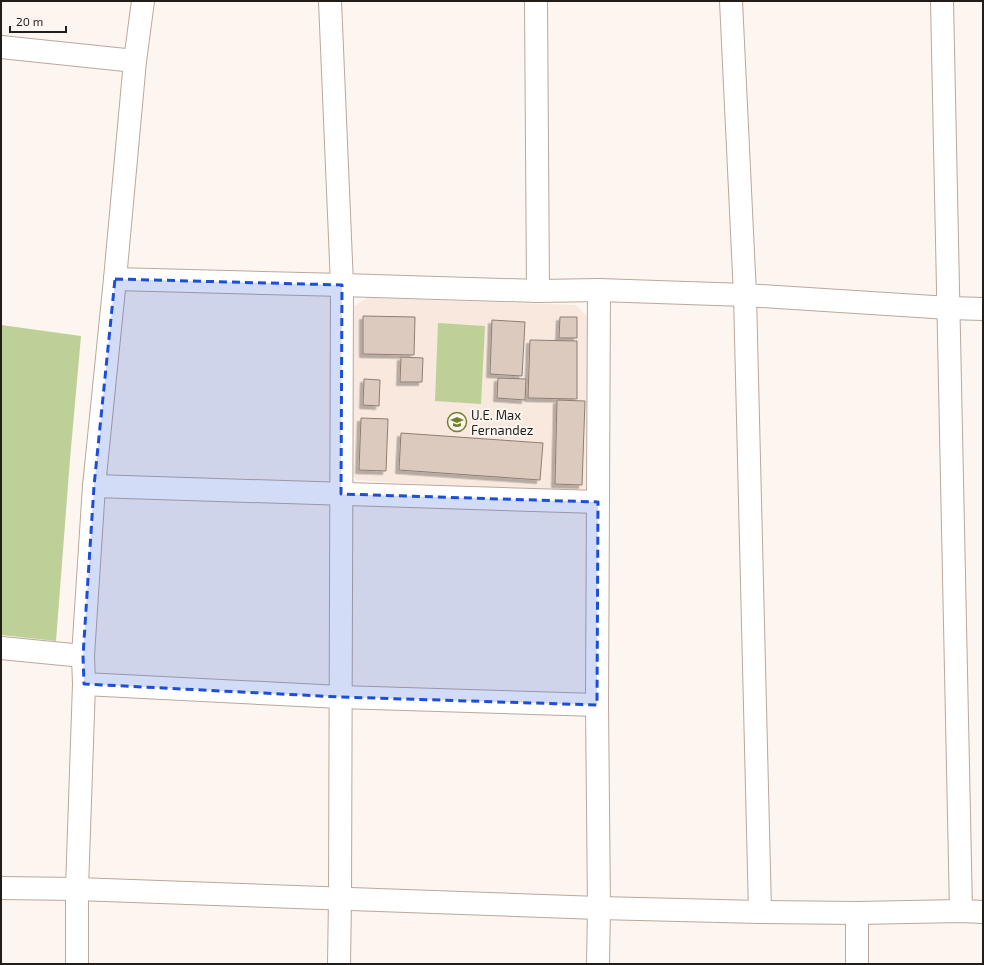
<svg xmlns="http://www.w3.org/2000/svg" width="984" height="965" viewBox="0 0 984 965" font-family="'Exo 2',sans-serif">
  <defs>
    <filter id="shadow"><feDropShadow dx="-3.5" dy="3.5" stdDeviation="0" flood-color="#0004"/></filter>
  </defs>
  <rect width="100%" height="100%" fill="#fcf5f0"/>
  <polygon fill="#f8e8de" points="367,298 576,305 588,318 588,488 582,495 357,480 349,472 351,308"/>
  <g fill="#bcd098">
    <polygon points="438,323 485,326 481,404 435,401"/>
    <polygon points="1,325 81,336 70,459 56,641 1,635"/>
  </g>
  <g fill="#dccabf" stroke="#8e7d73" filter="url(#shadow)">
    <polygon points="363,316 415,317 414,355 363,354"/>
    <polygon points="560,317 577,317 577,338 559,338"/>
    <polygon points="492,320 525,322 522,376 490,374"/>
    <polygon points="530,340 577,341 577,399 528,398"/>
    <polygon points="401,357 423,358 422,382 400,382"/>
    <polygon points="498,378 526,379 525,400 497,398"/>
    <polygon points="364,379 380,380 379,406 363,405"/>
    <polygon points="557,400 585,401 582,485 555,484"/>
    <polygon points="361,418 388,419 386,471 359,470"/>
    <polygon points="401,433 543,443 540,480 399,470"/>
  </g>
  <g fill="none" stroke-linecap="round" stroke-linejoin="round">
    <g stroke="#baa89d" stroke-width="24">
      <g id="minor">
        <polyline points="330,1 342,285 340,899 339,964"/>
        <polyline points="536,1 538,291"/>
        <polyline points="731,1 745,295 760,912"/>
        <polyline points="942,1 961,911"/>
        <polyline points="1,47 135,61"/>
        <polyline points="115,279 342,285 538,291 599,290 745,295 949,308 983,309"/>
        <polyline points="94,486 598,502"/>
        <polyline points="1,648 83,656"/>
        <polyline points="84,684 340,697 597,705"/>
        <polyline points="1,888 77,889 599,908 760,912 857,913 961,911 983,912"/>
        <polyline points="77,964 77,889 84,684 83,656 94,486 115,279 135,61 143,1"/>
        <polyline points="598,964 599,908 597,705 599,290"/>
        <polyline points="857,964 857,913"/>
      </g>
    </g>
    <use href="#minor" stroke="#fff" stroke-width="22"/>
  </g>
  <path fill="#1d4ed8" fill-opacity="0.2" stroke="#1d4ed8" stroke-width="3" stroke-dasharray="8 5" stroke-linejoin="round" d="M115 279 342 285 341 494 598 502 597 705 340 697 84 684 83 656 94 486Z"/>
  <defs>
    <g id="school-ring" transform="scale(1)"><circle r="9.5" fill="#fcf5f0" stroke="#74802d" stroke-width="1.5"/><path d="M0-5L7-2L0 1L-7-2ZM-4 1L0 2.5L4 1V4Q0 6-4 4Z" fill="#74802d"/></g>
  </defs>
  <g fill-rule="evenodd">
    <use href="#school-ring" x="457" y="422"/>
  </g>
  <g text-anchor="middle" stroke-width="4" stroke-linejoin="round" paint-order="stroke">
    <g font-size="13" fill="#231d19" stroke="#fcf5f0" text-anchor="start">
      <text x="471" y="420">U.E. Max<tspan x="471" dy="15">Fernandez</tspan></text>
    </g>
  </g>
  <rect width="984" height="965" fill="none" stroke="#231d19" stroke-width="4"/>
  <path d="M10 26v6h56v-6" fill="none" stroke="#231d19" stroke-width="2"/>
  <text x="16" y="26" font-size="12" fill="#231d19" stroke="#fcf5f0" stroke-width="3" paint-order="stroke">20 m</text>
</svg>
